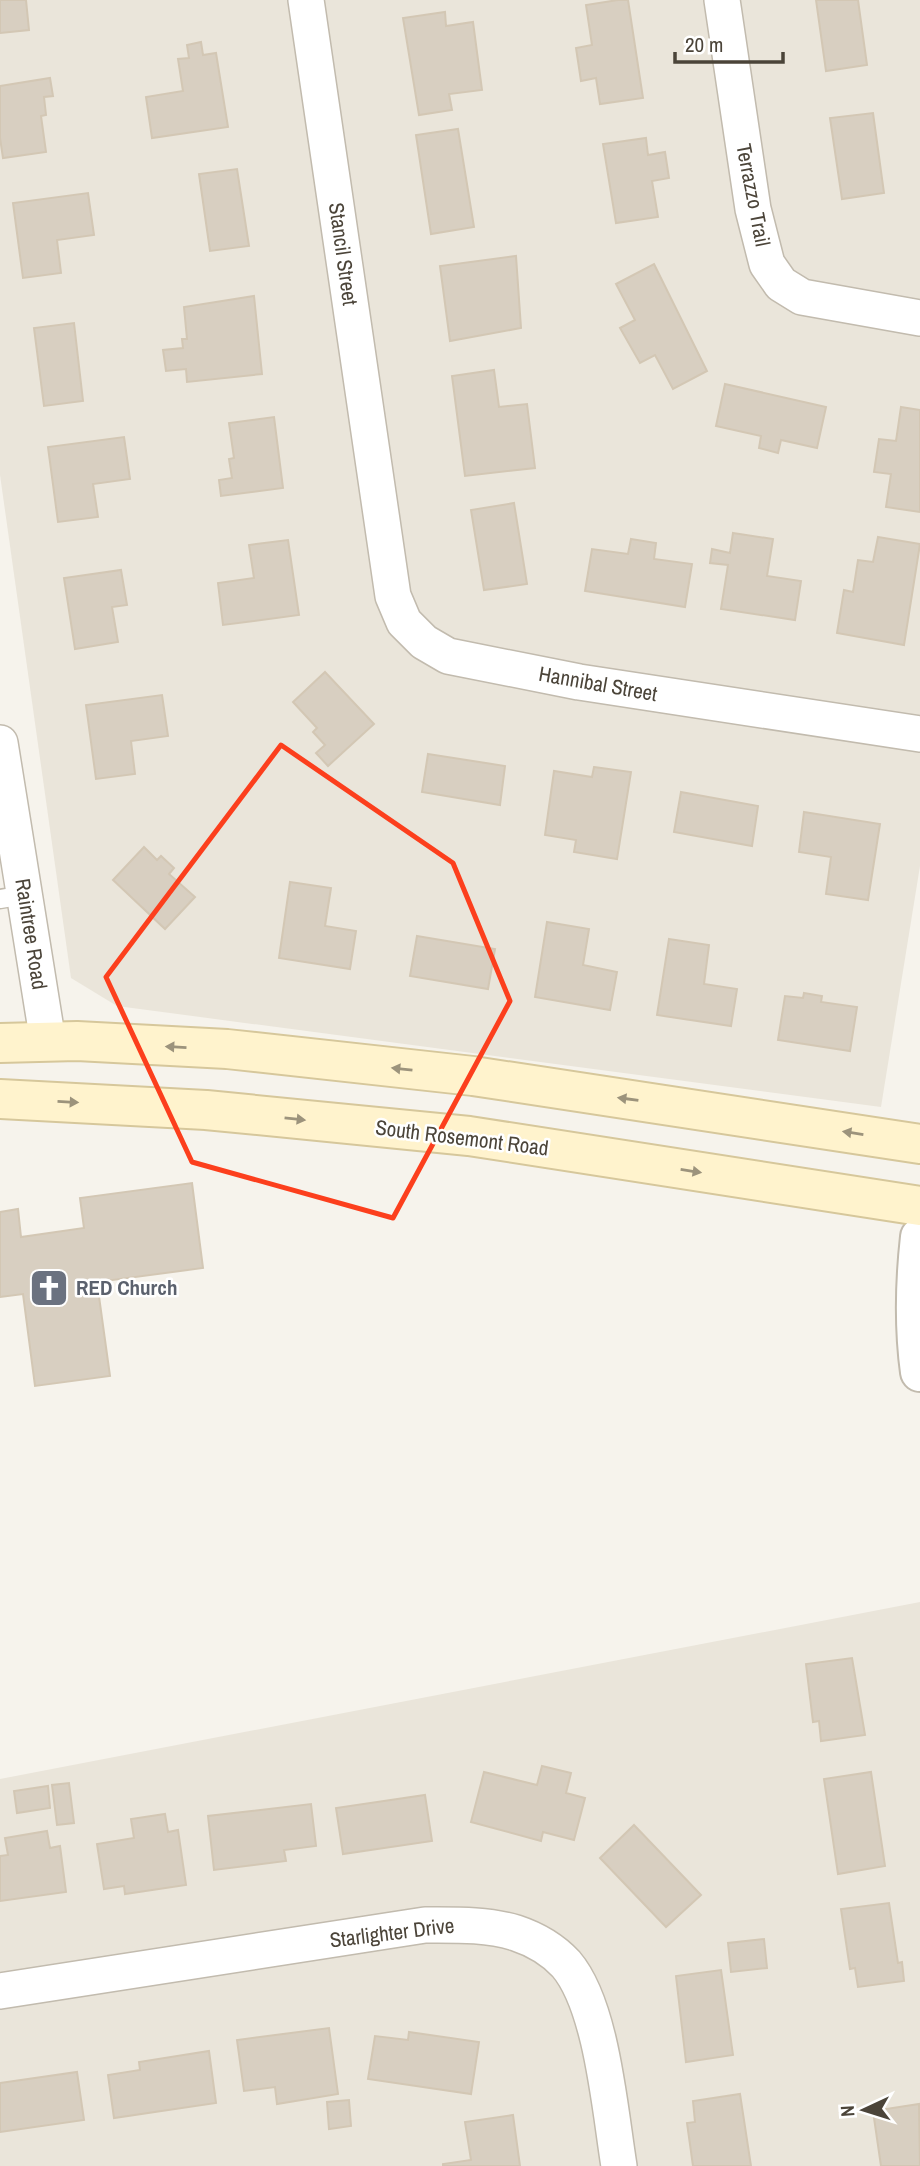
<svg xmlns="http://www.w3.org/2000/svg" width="920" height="2166" font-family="'Archivo Narrow',sans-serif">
<rect width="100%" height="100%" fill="#f6f3ec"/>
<g fill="#eae5da">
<path d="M0,0H920V866L881,1107L117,1006L71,978L0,475Z"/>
<path d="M920,1602V2166H0V1779Z"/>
</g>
<g fill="#d8cfc1" stroke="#d3c7b4" stroke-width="2">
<path d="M0,0H26L29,30L0,33Z"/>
<path d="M618,0H628L643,98L600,104L596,78L581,81L576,48L592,45L586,5Z"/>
<path d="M816,0H858L867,65L826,71Z"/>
<path d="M445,12L446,26L473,22L482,90L449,94L452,110L419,115L403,18Z"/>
<path d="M201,42L203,55L216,53L228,127L152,138L146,97L183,91L178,59L189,58L187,45Z"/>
<path d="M50,78L53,96L44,97L46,115L41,116L46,152L3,158L0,138V86Z"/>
<path d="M873,113L884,193L842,199L830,118Z"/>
<path d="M458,129L474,227L431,234L416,135Z"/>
<path d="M646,138L648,155L665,152L669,178L652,181L658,217L616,223L603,144Z"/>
<path d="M237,169L249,246L210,251L199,174Z"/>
<path d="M88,193L94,235L57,240L61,273L23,278L13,203Z"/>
<path d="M516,256L521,328L450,341L440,266Z"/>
<path d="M654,264L707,371L673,389L655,355L640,363L620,328L635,320L616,284Z"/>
<path d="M254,296L262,374L187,382L186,369L166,371L163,350L183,348L182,339H187L184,307Z"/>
<path d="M74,323L83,401L44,406L34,328Z"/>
<path d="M494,370L499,407L527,404L535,468L465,476L452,376Z"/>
<path d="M725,384L826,407L817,448L781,440L778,453L759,448L761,436L716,426Z"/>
<path d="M901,407L920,410V512L886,507L891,474L874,472L879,439L896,441Z"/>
<path d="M274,417L283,488L221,496L219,480L232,478L229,459L234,458L229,423Z"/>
<path d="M124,437L130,479L93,484L98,517L58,522L48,447Z"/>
<path d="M514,503L527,584L484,590L471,510Z"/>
<path d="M733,533L773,539L767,576L801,581L795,620L721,609L728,565L710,563L712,549L730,553Z"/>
<path d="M878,537L920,544L904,645L837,633L844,590L853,592L858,560L873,562Z"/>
<path d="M631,539L656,543L654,559L692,564L685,607L585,591L592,549L628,554Z"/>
<path d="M288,540L299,615L223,625L218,583L254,578L249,545Z"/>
<path d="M121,570L127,605L112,607L118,642L75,649L64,578Z"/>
<path d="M325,672L374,724L328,766L316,753L325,745L313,732L317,728L293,702Z"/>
<path d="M162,695L168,736L131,741L135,774L96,779L86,705Z"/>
<path d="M428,754L505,766L500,805L422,792Z"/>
<path d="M594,767L631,772L617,859L574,852L576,840L545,835L554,771L592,777Z"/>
<path d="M681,792L758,806L752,846L674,832Z"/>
<path d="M804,812L880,824L868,900L826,894L831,857L799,852Z"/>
<path d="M144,847L157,860L161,856L174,868L169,874L195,897L165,929L113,880Z"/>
<path d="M290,882L331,888L325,926L356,931L350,969L279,958Z"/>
<path d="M547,922L589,929L583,965L617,972L610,1010L535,997Z"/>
<path d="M417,936L495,949L488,989L410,976Z"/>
<path d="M669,939L709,945L704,984L737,989L731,1026L657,1015Z"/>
<path d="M804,993L822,996L821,1002L857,1007L850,1051L778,1040L785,996L803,998Z"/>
<path d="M192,1183L203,1268L97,1282L110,1376L35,1386L23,1294L0,1297V1212L18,1209L21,1237L84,1228L80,1198Z"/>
<path d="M852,1658L865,1735L821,1741L819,1721L813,1722L806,1664Z"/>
<path d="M542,1766L571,1773L566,1793L585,1798L574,1840L543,1832L541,1841L471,1822L484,1772L537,1785Z"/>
<path d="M871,1772L885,1866L838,1874L824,1779Z"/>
<path d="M69,1783L74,1823L57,1825L52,1785Z"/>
<path d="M48,1786L50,1808L17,1813L14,1791Z"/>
<path d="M425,1795L432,1841L343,1854L336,1808Z"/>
<path d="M311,1804L316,1846L284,1850L286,1861L214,1870L208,1816Z"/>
<path d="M165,1814L168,1832L178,1830L186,1885L125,1894L124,1886L104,1889L97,1844L134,1838L131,1819Z"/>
<path d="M634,1825L701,1895L666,1927L600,1858Z"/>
<path d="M47,1831L50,1848L60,1846L66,1892L0,1901V1856L8,1855L5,1838Z"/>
<path d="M889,1903L898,1963L902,1962L904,1981L858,1987L855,1968L850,1969L841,1909Z"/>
<path d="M764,1939L767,1968L731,1972L728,1943Z"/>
<path d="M721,1970L733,2055L686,2062L676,1976Z"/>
<path d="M329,2028L338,2094L277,2104L275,2087L244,2091L237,2040Z"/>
<path d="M409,2032L479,2042L471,2094L368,2079L375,2036L408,2040Z"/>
<path d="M209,2051L216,2103L114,2118L108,2075L140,2070L139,2062Z"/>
<path d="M77,2072L84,2120L0,2132V2083Z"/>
<path d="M740,2094L751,2166H693L687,2123L695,2122L693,2101Z"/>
<path d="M349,2100L351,2126L329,2129L327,2102Z"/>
<path d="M919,2104L920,2166H881L873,2111Z"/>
<path d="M513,2115L520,2166H443V2164L471,2160L465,2122Z"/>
</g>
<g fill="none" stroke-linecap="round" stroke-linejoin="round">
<g stroke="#c2bbae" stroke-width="21">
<path id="service" d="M0,899L24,895"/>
</g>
<g stroke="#c2bbae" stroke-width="38">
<g id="minor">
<path d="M306,0L393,596L404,622L424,642L448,656L579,682L920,734"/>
<path d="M722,0L753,209L767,264L781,284L802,297L920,318"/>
<path d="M0,743L48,1042"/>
<path d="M0,1991L425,1925C455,1925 487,1924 516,1933C534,1939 553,1950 566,1964C602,2006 610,2111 619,2166"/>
</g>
</g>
<g stroke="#c2bbae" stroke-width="42">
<path id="tertiary" d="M920,1237C915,1282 914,1328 920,1372"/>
</g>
<g stroke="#d6c79b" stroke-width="42">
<g id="secondary">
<path d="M0,1043L77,1041L227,1049L473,1076L920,1144"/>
<path d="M0,1099L206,1110L469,1136L920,1206"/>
</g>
</g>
<use href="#service" stroke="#fff" stroke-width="18"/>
<use href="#minor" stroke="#fff" stroke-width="35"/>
<use href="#tertiary" stroke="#fff" stroke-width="38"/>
<use href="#secondary" stroke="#fff3cd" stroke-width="38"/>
</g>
<defs><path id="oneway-solid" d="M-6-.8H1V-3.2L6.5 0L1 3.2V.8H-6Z" transform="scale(1.75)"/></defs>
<g fill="#9c937c">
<use href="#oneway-solid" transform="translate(176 1047) rotate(-177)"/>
<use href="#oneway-solid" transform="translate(402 1069) rotate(-174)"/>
<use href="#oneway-solid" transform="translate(628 1099) rotate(-172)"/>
<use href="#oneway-solid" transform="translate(68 1102) rotate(3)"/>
<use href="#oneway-solid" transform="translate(295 1119) rotate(6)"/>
<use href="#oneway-solid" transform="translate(853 1133) rotate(-171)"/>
<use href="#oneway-solid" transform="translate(691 1171) rotate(9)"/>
</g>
<path fill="none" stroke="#fc3f1d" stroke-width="5" stroke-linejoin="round" d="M281,745L453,863L510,1001L393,1218L192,1162L106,977Z"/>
<defs>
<g id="church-square" transform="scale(2.0125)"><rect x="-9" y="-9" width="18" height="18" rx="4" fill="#6b7280" stroke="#fff"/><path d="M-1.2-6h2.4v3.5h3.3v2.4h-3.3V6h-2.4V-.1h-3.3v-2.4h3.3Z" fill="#fff"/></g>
</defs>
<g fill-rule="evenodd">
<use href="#church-square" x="49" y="1288"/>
</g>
<g text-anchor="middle" stroke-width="5" stroke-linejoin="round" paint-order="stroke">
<g font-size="21" fill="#4b4439" stroke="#fff">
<text transform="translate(753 195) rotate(79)" y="7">Terrazzo Trail</text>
<text transform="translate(343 254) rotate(82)" y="7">Stancil Street</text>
<text transform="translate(598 684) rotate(10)" y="7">Hannibal Street</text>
<text transform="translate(31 934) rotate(81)" y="7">Raintree Road</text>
<text transform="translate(462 1138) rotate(7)" y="7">South Rosemont Road</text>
<text transform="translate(392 1933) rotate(-7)" y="7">Starlighter Drive</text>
</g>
<g font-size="21" font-weight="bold" fill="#5b616d" stroke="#fff" text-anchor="start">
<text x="76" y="1295">RED Church</text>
</g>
</g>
<g transform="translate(864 2110) rotate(266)" stroke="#ffffff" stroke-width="5" paint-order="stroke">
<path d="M0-5L12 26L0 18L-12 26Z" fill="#4b4439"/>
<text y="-10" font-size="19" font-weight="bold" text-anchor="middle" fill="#4b4439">N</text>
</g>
<path d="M675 52v10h108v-10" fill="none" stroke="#4b4439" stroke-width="3.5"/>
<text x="685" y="52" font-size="21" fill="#4b4439" stroke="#ffffff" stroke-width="5" paint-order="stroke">20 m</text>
</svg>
